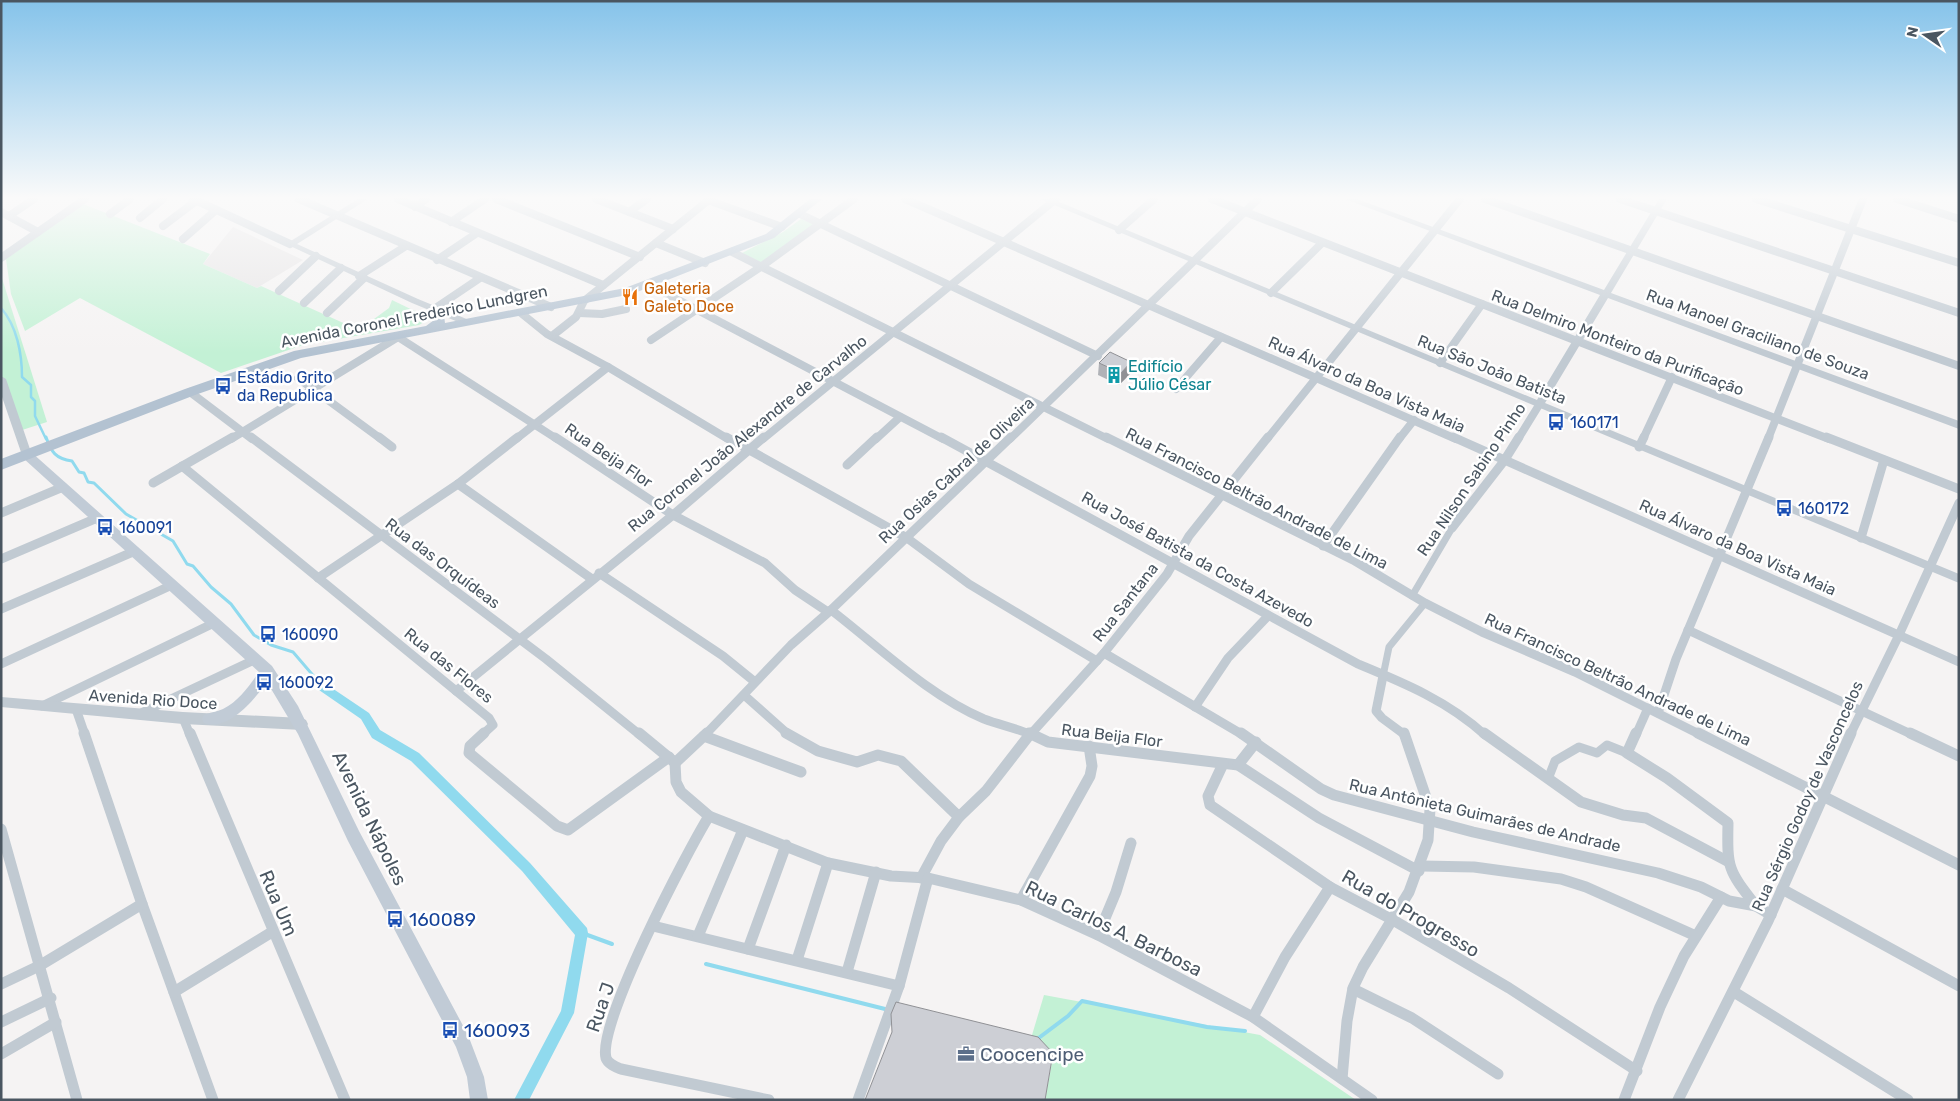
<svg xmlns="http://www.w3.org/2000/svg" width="1960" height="1101" font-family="Rubik,sans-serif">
<rect width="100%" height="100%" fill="#f5f3f3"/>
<path fill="#e6e4e5" d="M233,227L303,260L257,288L203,264Z"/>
<g fill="#c3f1d5">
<path d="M83,204L210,254L203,264L257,288L261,286L359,330L389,308L392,300L425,316L427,320L419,325L303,345L221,373L80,298L25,331L11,294L6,259Z"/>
<path d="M801,219L821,227L766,265L742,253L783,232Z"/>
<path d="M1,275L47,422L19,431L1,374Z"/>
<path d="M1044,995L1260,1035L1356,1100H1045L1052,1062L1032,1035Z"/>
</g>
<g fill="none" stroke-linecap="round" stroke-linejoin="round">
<path stroke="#90daee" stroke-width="2.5" d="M1,308C17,326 22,354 22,377L31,385V397L35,401V416L46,439"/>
<path stroke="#90daee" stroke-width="3" d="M46,437C51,452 56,459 72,461L79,472L84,473L88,482L94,483L126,514L173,541L187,564L193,566L211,587L231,604L254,635L271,645L293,652L323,687"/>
<g stroke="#90daee" stroke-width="4">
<path d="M582,933L612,944"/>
<path d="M706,964L889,1010"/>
<path d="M1036,1040L1068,1016L1082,1001L1207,1027L1245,1031"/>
</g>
<path fill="#90daee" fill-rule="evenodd" d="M323,682L369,713L380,730L419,753L530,863L587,928L588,933L574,1013L529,1100H514L561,1011L575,935L522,871L411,761L372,738L361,719L319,690L317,687L319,684Z"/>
<g stroke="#c1cad2" stroke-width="7">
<path d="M1412,596L1452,528"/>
<path d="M1383,676L1389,647L1425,603"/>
</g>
<path stroke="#c1cad2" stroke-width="9" d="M1548,779L1555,761L1579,747L1597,753L1607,745L1627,753"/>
<g stroke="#c1cad2" stroke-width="8">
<path d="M193,199L290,244"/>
<path d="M299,199L551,307"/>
<path d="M398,199L603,285"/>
<path d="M496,199L640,257"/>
<path d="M596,199L673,229"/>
<path d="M905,199L1456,439"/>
<path d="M1212,199L1829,439"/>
<path d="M1485,199L1959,366"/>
<path d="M1620,199L1959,313"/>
<path d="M1756,199L1959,263"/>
<path d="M1897,199L1959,219"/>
<path d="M708,200L782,227"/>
<path d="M415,207L426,199"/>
<path d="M1,212L38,232L85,199"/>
<path d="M629,212L647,199"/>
<path d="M110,214L130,199"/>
<path d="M800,214L1098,356"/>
<path d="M9,216L34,199"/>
<path d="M140,218L163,199"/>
<path d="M451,222L485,199"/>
<path d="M163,226L196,201"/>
<path d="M1119,230L1154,199"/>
<path d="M183,239L216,210"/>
<path d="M656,243L705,263"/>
<path d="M732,252L1108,439"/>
<path d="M1,258L38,232"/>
<path d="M437,260L477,233"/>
<path d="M359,276L406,246"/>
<path d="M648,284L943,439"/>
<path d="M279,291L316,256"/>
<path d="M1271,293L1322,243"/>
<path d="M304,303L341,268"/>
<path d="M434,309L480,278"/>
<path d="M327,313L364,278"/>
<path d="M521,313L547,334L608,367L728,439"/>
<path d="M579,313L602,314L626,309"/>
<path d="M552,336L576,317L584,301L710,199"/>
<path d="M651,340L762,266L854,199"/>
<path d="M1440,363L1482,304"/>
<path d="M298,378L381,439"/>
<path d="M1176,389L1221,337"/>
<path d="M190,392L252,439"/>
<path d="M231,439L398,337L557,439"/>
<path d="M516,439L608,367"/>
<path d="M763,439L1056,199"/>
<path d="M876,439L900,417"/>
<path d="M1010,439L1258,199"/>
<path d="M1267,439L1460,199"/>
<path d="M1399,439L1414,420"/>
<path d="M1518,439L1539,405"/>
<path d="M1643,439L1672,377"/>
<path d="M1768,439L1863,199"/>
</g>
<g stroke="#c1cad2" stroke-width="9">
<path d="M251,437L546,659L640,735"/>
<path d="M379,437L392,447"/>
<path d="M555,437L673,515L765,563L795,590L828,612"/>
<path d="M726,437L907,538L969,584L1097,661"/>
<path d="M941,437L1358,664C1404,683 1448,701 1485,735"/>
<path d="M1106,437L1353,560L1425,603L1482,632L1575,672L1701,735"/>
<path d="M1453,437L1959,662"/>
<path d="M1826,437L1959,489"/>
<path d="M1639,447L1644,437"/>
<path d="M847,465L877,437"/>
<path d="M182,466L489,718L493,725L482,735"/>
<path d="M153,483L233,437"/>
<path d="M458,484L592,579"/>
<path d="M1,513L63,487"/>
<path d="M1452,528L1504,461L1519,437"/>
<path d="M1861,538L1884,460"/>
<path d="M1323,546L1400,437"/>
<path d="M1,559L97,518"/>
<path d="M599,573L723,656L755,682"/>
<path d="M318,578L458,484L518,437"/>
<path d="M1,609L135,551"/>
<path d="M831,610C878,646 929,696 984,719C1000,725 1016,728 1032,735"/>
<path d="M1688,630L1913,735"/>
<path d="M1104,653L1243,735"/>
<path d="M1,664L172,585"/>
<path d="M1383,676L1376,711L1382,718L1405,735"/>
<path d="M456,691L673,515L764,437"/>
<path d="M744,695L789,735"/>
<path d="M42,706L214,623"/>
<path d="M1195,707L1228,658L1268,616"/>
<path d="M76,709L85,735"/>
<path d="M1658,713L1676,659L1769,437"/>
<path d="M139,714L256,659"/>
<path d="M183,718L190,735"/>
<path d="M705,735L791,645L831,610L1011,437"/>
<path d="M1030,735L1104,653L1167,574L1189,536L1268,437"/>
<path d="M1636,735L1648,708"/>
<path d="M1850,735L1899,635L1959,503"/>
</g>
<g stroke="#c1cad2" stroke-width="11">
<path d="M84,733L142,904L213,1100"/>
<path d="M190,733L345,1100"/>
<path d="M484,733L470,746L469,753L557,826L568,830L669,757"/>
<path d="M639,733L673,761"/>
<path d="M786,733L818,751L857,762L878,755L901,761L959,817"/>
<path d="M1029,733L1048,742L1238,765L1319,818L1419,871"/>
<path d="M1241,733L1321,789L1334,795L1473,832L1658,873L1701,887L1729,901L1756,906L1771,915"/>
<path d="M1484,733L1581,802L1623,815L1646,818L1727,861"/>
<path d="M1636,733L1627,753L1667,778L1728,823C1727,869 1728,870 1756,906"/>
<path d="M1698,733L1959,865"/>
<path d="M1910,733L1959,756"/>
<path d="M704,736L801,772"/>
<path d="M675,763L707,733"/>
<path d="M675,763L676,782L681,792L709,816L828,863L891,876L928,878L1021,900L1098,935L1253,1017L1372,1100"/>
<path d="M1223,764L1208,796L1210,805L1330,887L1393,920L1509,988L1637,1071"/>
<path d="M1238,765L1256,742"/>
<path d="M709,816C687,852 597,1023 606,1058C608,1064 616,1067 621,1069L769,1100"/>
<path d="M1,829L77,1100"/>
<path d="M1422,866L1474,867L1561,879L1586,887L1696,936"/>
<path d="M921,878L941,841L959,817L986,791L1031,733"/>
<path d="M1782,889L1959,986"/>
<path d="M1021,900L1090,776L1092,766L1089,746"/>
<path d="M653,926L899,986"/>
<path d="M1098,935L1116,892L1131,843"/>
<path d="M698,936L743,830"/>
<path d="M748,949L786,845"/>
<path d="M797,960L828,863"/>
<path d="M847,972L876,872"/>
<path d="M1,984L39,966L142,904"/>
<path d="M1353,989L1412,1018L1498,1074"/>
<path d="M174,992L272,932"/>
<path d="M1734,992L1908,1100"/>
<path d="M1253,1017L1285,957L1330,887"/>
<path d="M1,1022L51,998"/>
<path d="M1,1054L56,1022"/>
<path d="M1342,1079L1347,1021L1353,988L1363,967L1409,892L1428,840L1430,809L1404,733"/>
<path d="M858,1100L899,986L928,878"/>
<path d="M1624,1100L1660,1007L1684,956L1721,897"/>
<path d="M1678,1100L1768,921L1851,733"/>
</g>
<g fill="#c1cad2" fill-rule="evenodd">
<path d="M358,199H368L297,244L418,299L469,320V324H463L412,303L286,244Z"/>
<path d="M1040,199H1052L1537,400L1600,295L1345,199H1357L1604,290L1659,199H1667L1611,293L1959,421V429L1608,298L1545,403L1959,574V583Z"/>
<path d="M1,376L6,379L32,455L31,458H23L22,455L1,394Z"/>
<path d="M1,697L183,712L302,718L306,720L308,724L306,728L302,730L183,724L1,707Z"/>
</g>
<path fill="#c1cbd6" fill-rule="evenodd" d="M27,451L31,452L272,666L298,706L359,831L468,1035L484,1077L488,1100H470L467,1077L456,1047L348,841L298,734L267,682C255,699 228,732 204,723L202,719L204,715C210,712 217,712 223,709C239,701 249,686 259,672L23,458L21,455Z"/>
<path fill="#b3c2d1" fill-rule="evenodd" d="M810,199H822L774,238L632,294L301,358L195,395L1,470V459L185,389L294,351L426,326L434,320L435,308H443L445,323L625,288L766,234Z"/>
</g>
<path fill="#b0b2b7" d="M1131,362L1130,374L1119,385L1098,375L1099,363Z"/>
<path fill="#909195" d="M1131,362L1130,374L1119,385L1121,373Z"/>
<g fill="#cdcfd5" stroke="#909195">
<path d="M1110,352L1131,362L1121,373L1099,363Z"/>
<path d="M896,1002L1038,1037L1053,1053L1045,1100H865L892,1032L891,1014Z"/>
</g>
<linearGradient id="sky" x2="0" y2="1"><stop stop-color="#85c3ea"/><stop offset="0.56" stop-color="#fafafa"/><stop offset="1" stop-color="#fafafa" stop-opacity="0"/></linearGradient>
<rect width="1960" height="353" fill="url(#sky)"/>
<defs>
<g id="restaurant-bare" transform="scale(1.35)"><path d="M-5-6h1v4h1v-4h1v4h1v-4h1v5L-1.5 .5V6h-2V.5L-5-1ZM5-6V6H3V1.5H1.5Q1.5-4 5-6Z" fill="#e8710a" stroke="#fff" stroke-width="2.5" paint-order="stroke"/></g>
<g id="building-bare" transform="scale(1.35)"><path d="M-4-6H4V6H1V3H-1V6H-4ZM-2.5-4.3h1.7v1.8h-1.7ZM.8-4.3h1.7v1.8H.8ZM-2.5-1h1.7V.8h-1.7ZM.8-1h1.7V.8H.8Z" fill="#0f9aa8" stroke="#fff" stroke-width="2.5" paint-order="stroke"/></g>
<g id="bus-bare" transform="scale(1.35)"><path d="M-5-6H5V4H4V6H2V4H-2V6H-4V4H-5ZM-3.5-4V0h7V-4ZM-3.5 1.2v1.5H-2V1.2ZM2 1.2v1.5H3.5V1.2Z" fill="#1a4fb4" stroke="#fff" stroke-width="2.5" paint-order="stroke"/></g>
<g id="office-bare" transform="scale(1.35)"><path d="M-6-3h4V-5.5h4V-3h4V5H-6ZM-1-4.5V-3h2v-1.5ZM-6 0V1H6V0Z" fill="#5c6f8a" stroke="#fff" stroke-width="2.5" paint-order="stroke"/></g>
</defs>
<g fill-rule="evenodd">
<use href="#restaurant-bare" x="630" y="297"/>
<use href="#building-bare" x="1114" y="375"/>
<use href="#bus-bare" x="223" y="386"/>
<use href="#bus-bare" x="1556" y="422"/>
<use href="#bus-bare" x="1784" y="508"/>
<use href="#bus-bare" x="105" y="527"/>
<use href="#bus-bare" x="268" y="634"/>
<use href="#bus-bare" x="264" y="682"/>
<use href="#bus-bare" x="395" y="919"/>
<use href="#bus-bare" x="450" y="1030"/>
<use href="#office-bare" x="966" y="1054"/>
</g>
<g text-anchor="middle" stroke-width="5" stroke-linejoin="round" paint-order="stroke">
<g font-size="16" fill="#c56008" stroke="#fff" text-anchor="start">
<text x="644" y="294">Galeteria<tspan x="644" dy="18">Galeto Doce</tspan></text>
</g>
<g font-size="16" fill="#4a5661" stroke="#fff">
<text transform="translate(414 316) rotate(-11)" y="6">Avenida Coronel Frederico Lundgren</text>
<text transform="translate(1758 334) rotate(20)" y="6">Rua Manoel Graciliano de Souza</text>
<text transform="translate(1618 342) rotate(21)" y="6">Rua Delmiro Monteiro da Purificação</text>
<text transform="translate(1492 369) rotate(22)" y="6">Rua São João Batista</text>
<text transform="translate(1367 384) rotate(24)" y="6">Rua Álvaro da Boa Vista Maia</text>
<text transform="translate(747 433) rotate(-39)" y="6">Rua Coronel João Alexandre de Carvalho</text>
<text transform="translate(609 455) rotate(34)" y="6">Rua Beija Flor</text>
<text transform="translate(956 470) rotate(-43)" y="6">Rua Osias Cabral de Oliveira</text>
<text transform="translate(1471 479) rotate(-56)" y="6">Rua Nilson Sabino Pinho</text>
<text transform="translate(1257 498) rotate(27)" y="6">Rua Francisco Beltrão Andrade de Lima</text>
<text transform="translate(1738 547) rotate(24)" y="6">Rua Álvaro da Boa Vista Maia</text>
<text transform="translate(1198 559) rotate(29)" y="6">Rua José Batista da Costa Azevedo</text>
<text transform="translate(443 563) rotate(37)" y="6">Rua das Orquídeas</text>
<text transform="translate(1125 602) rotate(-52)" y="6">Rua Santana</text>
<text transform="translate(449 665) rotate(39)" y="6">Rua das Flores</text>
<text transform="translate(1618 679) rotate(25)" y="6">Rua Francisco Beltrão Andrade de Lima</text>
<text transform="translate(153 699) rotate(4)" y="6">Avenida Rio Doce</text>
<text transform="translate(1112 735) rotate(7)" y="6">Rua Beija Flor</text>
<text transform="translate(1807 796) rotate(-66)" y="6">Rua Sérgio Godoy de Vasconcelos</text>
<text transform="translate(1485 815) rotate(13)" y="6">Rua Antônieta Guimarães de Andrade</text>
</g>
<g font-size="16" fill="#0d838f" stroke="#fff" text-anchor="start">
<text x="1128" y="372">Edifício<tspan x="1128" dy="18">Júlio César</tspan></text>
</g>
<g font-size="16" fill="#164399" stroke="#fff" text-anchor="start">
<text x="237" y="383">Estádio Grito<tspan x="237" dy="18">da Republica</tspan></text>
<text x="1570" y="428">160171</text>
<text x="1798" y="514">160172</text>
<text x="119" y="533">160091</text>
<text x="282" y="640">160090</text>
<text x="278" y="688">160092</text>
</g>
<g font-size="19" fill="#4a5661" stroke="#fff">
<text transform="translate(370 818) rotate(64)" y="7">Avenida Nápoles</text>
<text transform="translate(279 903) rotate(67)" y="7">Rua Um</text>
<text transform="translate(1411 913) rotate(30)" y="7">Rua do Progresso</text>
<text transform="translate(1114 928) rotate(26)" y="7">Rua Carlos A. Barbosa</text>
<text transform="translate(600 1007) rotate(-71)" y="7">Rua J</text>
</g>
<g font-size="19" fill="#164399" stroke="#fff" text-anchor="start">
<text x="409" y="926">160089</text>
<text x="464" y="1037">160093</text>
</g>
<g font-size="19" fill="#4e5e75" stroke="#fff" text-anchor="start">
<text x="980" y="1061">Coocencipe</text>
</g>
</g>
<rect width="1960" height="1101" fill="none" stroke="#4a5661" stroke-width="5"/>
<g transform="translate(1925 35) rotate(283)" stroke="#ffffff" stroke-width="4" paint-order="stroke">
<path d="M0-4L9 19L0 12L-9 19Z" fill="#4a5661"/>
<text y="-8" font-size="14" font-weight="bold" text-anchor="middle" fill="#4a5661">N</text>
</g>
</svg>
